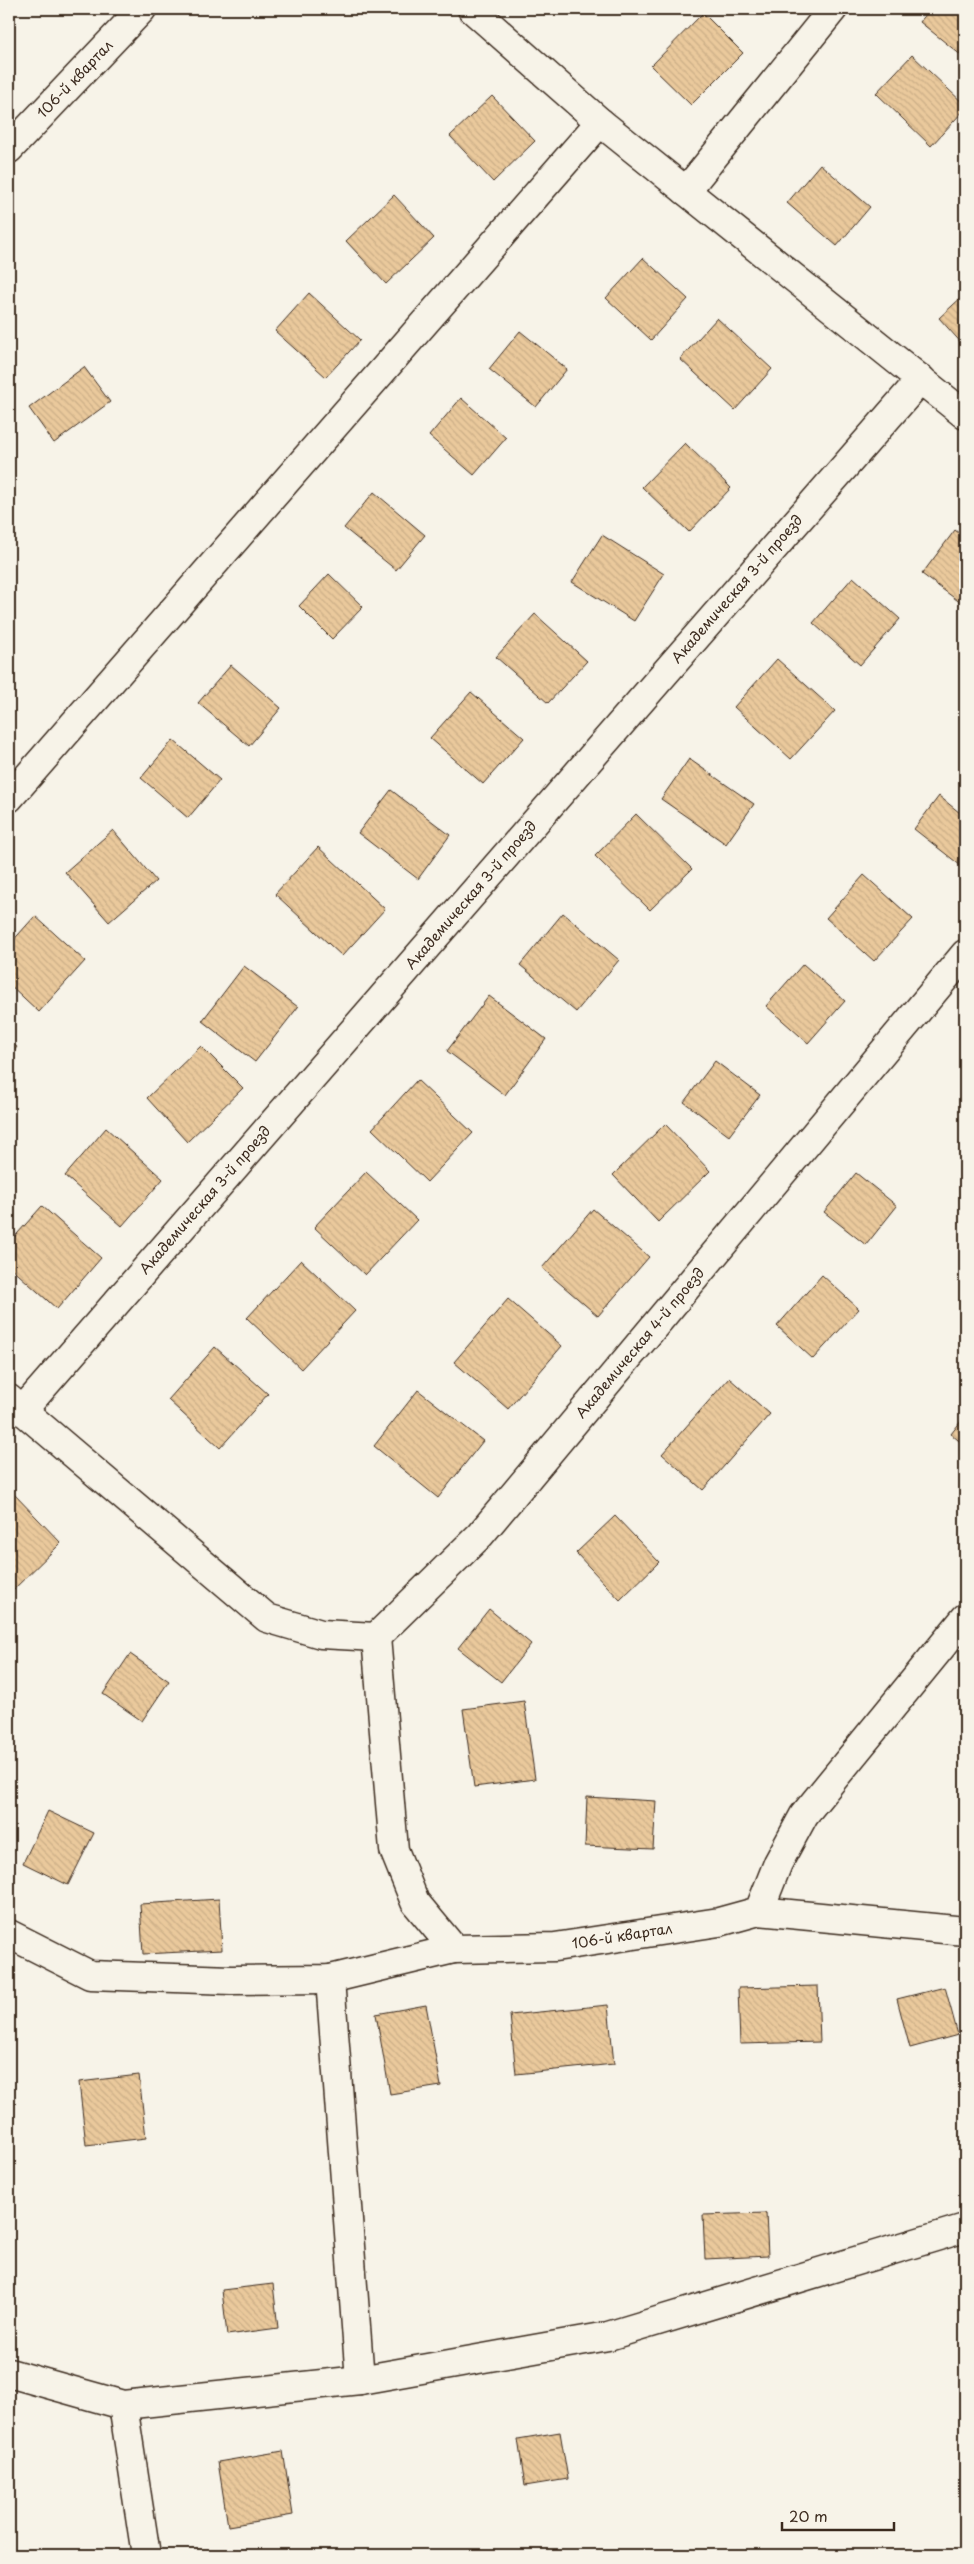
<svg xmlns="http://www.w3.org/2000/svg" width="974" height="2564" font-family="'Playpen Sans',sans-serif">
<defs>
<pattern id="building-back-hatch" width="6" height="6" patternUnits="userSpaceOnUse" patternTransform="scale(1.25)"><rect width="6" height="6" fill="#eac99c"/><path d="M-1 5l2 2M0 0l6 6M5-1l2 2" fill="none" stroke="#caad86"/></pattern>
</defs>
<rect width="100%" height="100%" fill="#f7f3e8"/>
<filter id="ink" filterUnits="userSpaceOnUse"><feTurbulence type="fractalNoise" baseFrequency=".02" numOctaves="2"/><feDisplacementMap in="SourceGraphic" scale="10" xChannelSelector="R" yChannelSelector="G"/><feConvolveMatrix kernelMatrix="1 2 1 2 8 2 1 2 1" color-interpolation-filters="sRGB"/></filter>
<g filter="url(#ink)">
<g fill="url(#building-back-hatch)" stroke="#3b2a1e">
<path d="M930,9H965V52L962,56L920,22Z"/>
<path d="M703,13L743,53L691,105L651,66Z"/>
<path d="M912,55L965,105V109L931,146L876,93Z"/>
<path d="M492,96L535,141L493,182L450,136Z"/>
<path d="M820,164L870,207L837,246L787,203Z"/>
<path d="M394,195L434,238L386,284L346,241Z"/>
<path d="M643,258L688,299L651,340L606,298Z"/>
<path d="M309,293L360,340L326,377L275,331Z"/>
<path d="M965,294V347L939,318Z"/>
<path d="M717,318L772,369L735,410L680,359Z"/>
<path d="M520,331L567,369L536,407L489,369Z"/>
<path d="M84,367L110,402L54,443L29,408Z"/>
<path d="M461,398L506,438L474,475L429,436Z"/>
<path d="M685,443L731,488L689,532L642,487Z"/>
<path d="M374,492L425,535L396,570L344,528Z"/>
<path d="M955,530L965,538V606L922,574Z"/>
<path d="M602,535L664,574L634,621L572,582Z"/>
<path d="M329,574L363,607L332,639L299,606Z"/>
<path d="M853,577L900,619L860,665L813,623Z"/>
<path d="M535,614L587,661L548,703L496,657Z"/>
<path d="M777,659L835,711L791,759L734,707Z"/>
<path d="M231,665L281,708L249,746L198,703Z"/>
<path d="M471,692L524,738L483,784L430,738Z"/>
<path d="M173,740L220,780L188,818L141,778Z"/>
<path d="M689,759L754,804L726,844L661,799Z"/>
<path d="M391,790L450,835L418,879L358,833Z"/>
<path d="M939,796L965,817V869L914,829Z"/>
<path d="M636,814L692,869L650,910L595,856Z"/>
<path d="M113,830L156,881L109,922L65,872Z"/>
<path d="M318,847L385,909L342,956L275,894Z"/>
<path d="M864,875L913,919L874,961L826,918Z"/>
<path d="M563,913L619,960L576,1012L520,965Z"/>
<path d="M35,916L85,961L39,1012L9,984V945Z"/>
<path d="M803,964L845,1001L808,1043L766,1006Z"/>
<path d="M244,966L298,1007L255,1062L202,1021Z"/>
<path d="M489,996L546,1039L505,1095L447,1051Z"/>
<path d="M9,1041L17,1047L9,1057Z"/>
<path d="M201,1046L243,1088L187,1142L147,1098Z"/>
<path d="M715,1061L760,1095L729,1136L684,1102Z"/>
<path d="M417,1080L473,1133L427,1182L372,1129Z"/>
<path d="M665,1124L710,1171L658,1222L613,1175Z"/>
<path d="M106,1128L163,1179L122,1226L65,1176Z"/>
<path d="M366,1172L417,1220L365,1275L314,1227Z"/>
<path d="M856,1173L897,1206L866,1245L824,1212Z"/>
<path d="M42,1206L101,1258L57,1309L9,1266V1243Z"/>
<path d="M593,1209L649,1257L598,1316L542,1268Z"/>
<path d="M301,1260L355,1311L301,1369L247,1318Z"/>
<path d="M822,1275L859,1309L813,1359L777,1326Z"/>
<path d="M508,1299L562,1346L508,1409L454,1362Z"/>
<path d="M215,1347L268,1394L220,1448L168,1400Z"/>
<path d="M729,1378L770,1414L703,1490L662,1454Z"/>
<path d="M418,1390L483,1441L438,1498L374,1446Z"/>
<path d="M965,1416V1446L951,1434Z"/>
<path d="M13,1493L61,1543L9,1594V1497Z"/>
<path d="M615,1516L659,1562L620,1600L576,1553Z"/>
<path d="M489,1609L531,1644L501,1682L458,1648Z"/>
<path d="M130,1654L169,1681L142,1721L103,1694Z"/>
<path d="M524,1701L535,1779L474,1787L463,1709Z"/>
<path d="M587,1797L656,1801L653,1849L585,1846Z"/>
<path d="M48,1811L94,1833L68,1885L23,1863Z"/>
<path d="M219,1899L222,1950L143,1954L140,1904Z"/>
<path d="M818,1986L820,2042L740,2044L738,1988Z"/>
<path d="M945,1987L958,2035L910,2048L897,1999Z"/>
<path d="M426,2005L441,2086L390,2094L376,2014Z"/>
<path d="M608,2005L614,2064L516,2074L510,2015Z"/>
<path d="M139,2075L146,2138L86,2145L79,2082Z"/>
<path d="M766,2213L768,2256L705,2259L703,2215Z"/>
<path d="M273,2284L278,2328L227,2335L222,2290Z"/>
<path d="M560,2432L568,2479L525,2486L518,2439Z"/>
<path d="M283,2451L293,2515L228,2526L218,2462Z"/>
</g>
<g fill="none" stroke-linecap="round" stroke-linejoin="round">
<g stroke="#3b2a1e" stroke-width="31">
<g id="street">
<path d="M472,9L600,122L965,415"/>
<path d="M9,149L142,9"/>
<path d="M686,191L833,9"/>
<path d="M9,798L600,122"/>
<path d="M9,1399L267,1618L321,1634L376,1637L480,1535L965,954"/>
<path d="M22,1411L921,379"/>
<path d="M376,1637L394,1850L415,1902L454,1949L555,1947L719,1922L759,1911L778,1863L804,1815L965,1618"/>
<path d="M759,1911L965,1931"/>
<path d="M9,1934L90,1975L231,1980L330,1979L454,1949"/>
<path d="M330,1979L360,2380"/>
<path d="M9,2373L123,2405L360,2380L608,2336L965,2228"/>
<path d="M123,2405L146,2555"/>
</g>
</g>
<use href="#street" stroke="#f7f3e8" stroke-width="28"/>
</g>
</g>
<g text-anchor="middle" stroke-width="4" stroke-linejoin="round" paint-order="stroke">
<g font-size="14" fill="#3b2a1e" stroke="#f7f3e8">
<text transform="translate(75 79) rotate(-46)" y="5">106-й квартал</text>
<text transform="translate(737 589) rotate(-49)" y="5">Академическая 3-й проезд</text>
<text transform="translate(471 895) rotate(-49)" y="5">Академическая 3-й проезд</text>
<text transform="translate(205 1200) rotate(-49)" y="5">Академическая 3-й проезд</text>
<text transform="translate(640 1343) rotate(-50)" y="5">Академическая 4-й проезд</text>
<text transform="translate(622 1936) rotate(-9)" y="5">106-й квартал</text>
</g>
</g>
<rect width="974" height="2564" fill="none" stroke="#f7f3e8" stroke-width="30"/>
<rect x="15" y="15" width="944" height="2534" fill="none" stroke="#3b2a1e" stroke-width="2" filter="url(#ink)"/>
<path d="M782 2522v8h112v-8" fill="none" stroke="#3b2a1e" stroke-width="2.5"/>
<text x="789" y="2522" font-size="15" fill="#3b2a1e" stroke="#f7f3e8" stroke-width="4" paint-order="stroke">20 m</text>
</svg>
